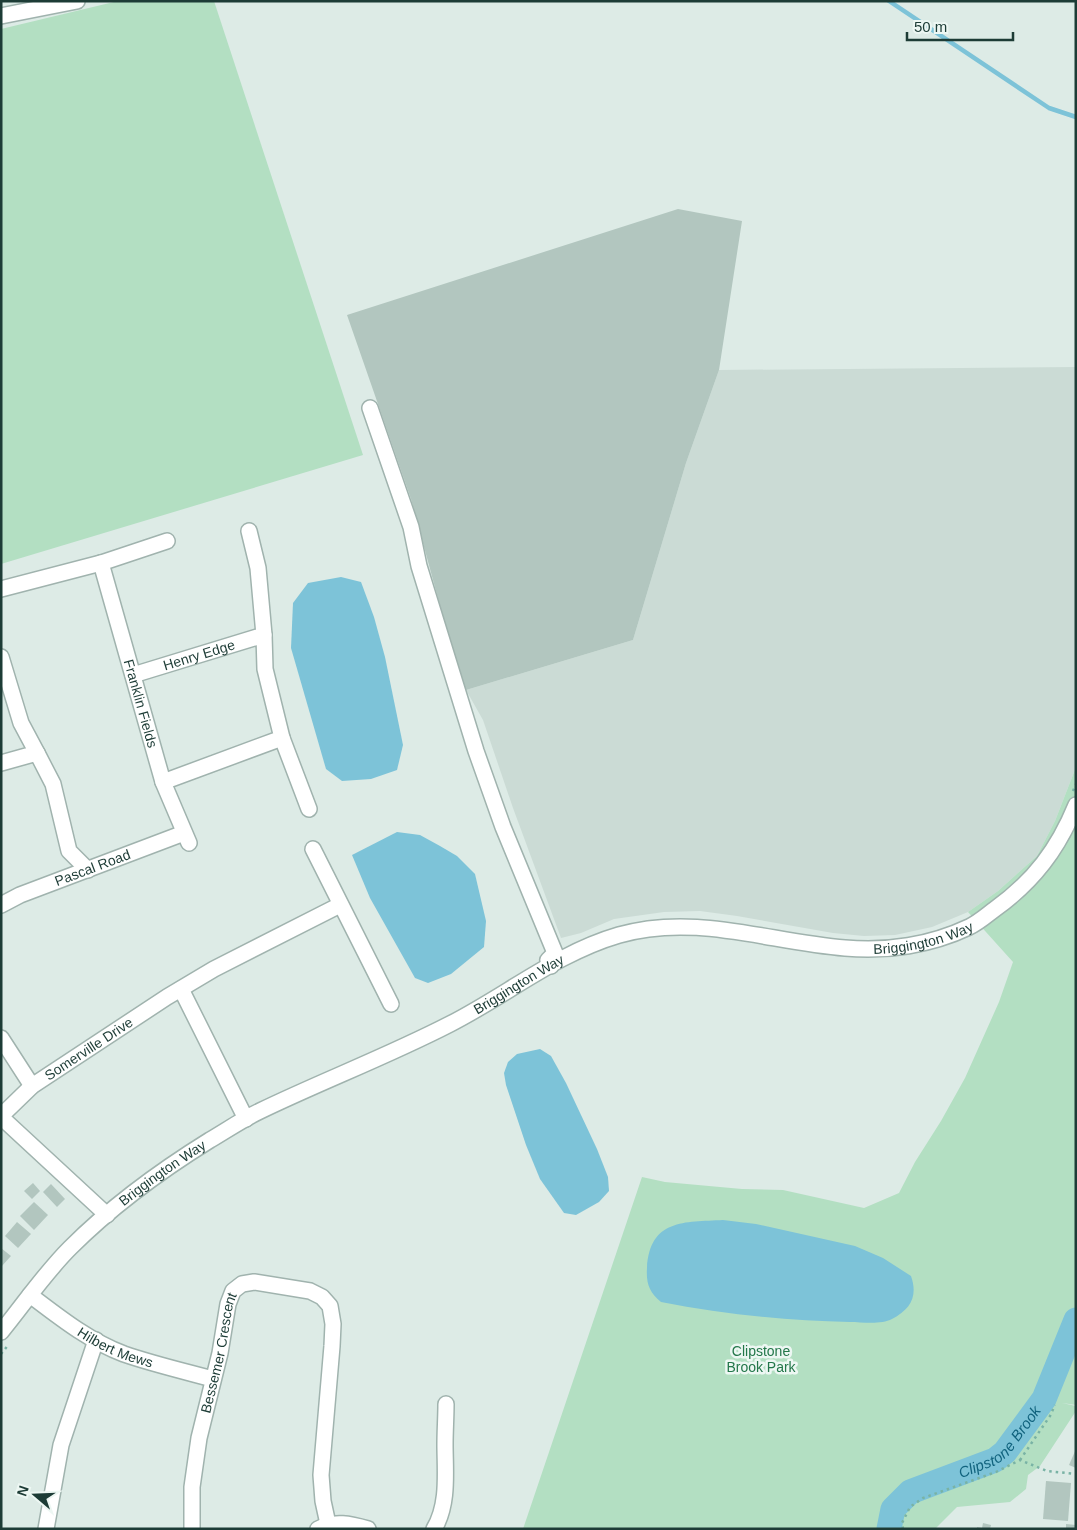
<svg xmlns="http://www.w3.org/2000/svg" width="1077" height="1530" font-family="Helvetica,sans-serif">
<rect width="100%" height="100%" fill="#ddebe6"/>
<path fill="#cbdbd5" d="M1076,367V767L1055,821L1037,856L998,891L968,912L932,927L895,935L864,936L833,933L737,916L700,911L664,912L614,919L581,933L561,938L513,808L483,720L466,690L633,640L686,463L719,370Z"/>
<g fill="#b3dfc2">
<path d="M118,1H214L363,455L1,564V29Z"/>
<path d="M1076,767V1405L1062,1403L1076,1406V1411L1040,1466L1028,1475L1026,1489L1010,1502L957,1507L935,1529H893L897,1511L912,1495L996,1463L1007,1455L1047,1400L1043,1399L1017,1436L995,1460L910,1492L893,1509L889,1529H523L642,1177L665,1182L742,1189L783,1190L864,1208L899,1193L915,1162L941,1121L965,1078L999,1002L1013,962L968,912L998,891L1037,856L1055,821Z"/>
</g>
<g fill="#7dc3d8">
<path d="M341,577L361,582L374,617L385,657L403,745L397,770L371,779L342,781L326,769L291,648L293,603L308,583Z"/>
<path d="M397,832L420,835L440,846L457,856L475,874L486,921L484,947L451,974L428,983L415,978L370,898L352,855Z"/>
<path d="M540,1049L551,1056L566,1083L597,1149L608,1177L609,1191L599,1202L576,1215L564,1213L540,1179L526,1145L506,1085L504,1073L508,1062L517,1054Z"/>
<path d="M723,1220L756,1224L855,1246L883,1258L911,1276C918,1296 911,1309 892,1319C881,1325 862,1322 850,1322C787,1321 723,1314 661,1302C649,1292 646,1283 647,1268C650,1219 684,1222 723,1220Z"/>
</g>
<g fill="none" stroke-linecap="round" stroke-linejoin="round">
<path stroke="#7dc3d8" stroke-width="4.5" d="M889,1L1049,108L1076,117"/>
<path stroke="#7dc3d8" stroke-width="25" id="s1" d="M889,1529L893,1509L910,1492L995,1460L1005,1452L1044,1399L1076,1320"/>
</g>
<g fill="#b2c6bf">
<path d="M678,209L742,221L719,370L686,463L633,640L466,690L448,635L411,499L347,315Z"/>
<path d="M33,1183L40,1191L32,1199L24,1191Z"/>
<path d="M51,1184L65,1199L57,1207L43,1192Z"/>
<path d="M34,1202L48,1215L34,1230L20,1216Z"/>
<path d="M17,1222L31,1234L18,1248L5,1236Z"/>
<path d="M1,1248L11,1256L1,1267Z"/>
<path d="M1076,1449V1468L1069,1465Z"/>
<path d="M1046,1481L1071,1483L1068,1521L1043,1519Z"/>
<path d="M983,1523L991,1525L990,1529H977V1527L982,1528Z"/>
<path d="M1066,1524L1076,1525V1529H1066Z"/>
</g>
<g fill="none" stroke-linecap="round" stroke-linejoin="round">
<g stroke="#a0b3ae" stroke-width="18">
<g id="minor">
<path d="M1,16L77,1"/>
<path d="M370,408L411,527L419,566L476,751L503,827L555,953L548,960L551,966"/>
<path d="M249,531L258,568L264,635"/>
<path id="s2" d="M101,563L163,782L189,843"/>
<path d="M1,589L101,563L167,541"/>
<path d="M1,657L21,723L37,753L1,763"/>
<path id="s3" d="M133,675L264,635L265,669L282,738L163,782"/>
<path d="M282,738L309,809"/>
<path d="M37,753L53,784L69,851L88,870"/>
<path d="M313,849L391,1004"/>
<path id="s4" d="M1,905L20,895L184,833"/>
<path d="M181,989L246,1119"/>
<path d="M1,1038L32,1086"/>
<path id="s5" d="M1,1116L32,1086L167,997L214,969L340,905"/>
<path d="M1,1117L107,1215"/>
<path id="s6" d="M30,1295C59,1317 89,1341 124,1354C153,1364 183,1371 213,1379"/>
<path id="s7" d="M1,1332C24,1304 44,1274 70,1248C112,1206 160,1171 210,1140C227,1130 243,1119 260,1111C322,1081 388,1056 450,1024C507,995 557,953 619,935C695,913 769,942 845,948C887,952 931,945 969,927C978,923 987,915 995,909C1034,881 1058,849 1076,805"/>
<path d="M46,1529L61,1445L96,1340"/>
<path id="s8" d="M192,1529V1487L199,1438L220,1353L228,1304L233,1291L242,1284L254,1282L310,1291L322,1297L330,1306L333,1324L332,1346L321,1475L323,1501L328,1524"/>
<path d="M318,1529C334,1520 351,1524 368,1529"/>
<path d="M434,1529C449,1504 445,1472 445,1444C445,1431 446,1417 446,1404"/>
</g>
</g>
<g stroke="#79b3a5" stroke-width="2.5" stroke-dasharray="2.5 4" stroke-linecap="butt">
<path d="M1073,791L1076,784"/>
<path d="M1,1354L9,1344"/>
<path d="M1020,1460L1050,1416L1055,1405"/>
<path d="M903,1529L902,1523L910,1507L923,1498L996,1472L1020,1460L1047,1471L1076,1474"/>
</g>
<use href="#minor" stroke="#fff" stroke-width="15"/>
</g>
<g text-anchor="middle" stroke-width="5" stroke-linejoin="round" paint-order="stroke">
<g font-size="14" fill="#1d3c36" stroke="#edf7f3">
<text dy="5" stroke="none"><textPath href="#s3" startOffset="69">Henry Edge</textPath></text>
<text dy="5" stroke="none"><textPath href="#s2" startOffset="146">Franklin Fields</textPath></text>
<text dy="5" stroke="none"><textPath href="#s4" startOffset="99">Pascal Road</textPath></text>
<text dy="5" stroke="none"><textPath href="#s7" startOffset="1052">Briggington Way</textPath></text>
<text dy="5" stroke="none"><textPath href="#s7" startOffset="632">Briggington Way</textPath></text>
<text dy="5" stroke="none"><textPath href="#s5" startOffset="111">Somerville Drive</textPath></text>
<text dy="5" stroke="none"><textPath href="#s7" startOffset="228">Briggington Way</textPath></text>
<text dy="5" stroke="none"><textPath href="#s6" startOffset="101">Hilbert Mews</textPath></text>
<text dy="5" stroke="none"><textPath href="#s8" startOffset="179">Bessemer Crescent</textPath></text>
</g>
<g font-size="14" fill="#23774a" stroke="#edf7f3">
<text x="761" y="1356">Clipstone<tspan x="761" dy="16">Brook Park</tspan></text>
</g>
<g font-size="15" font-style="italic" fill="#11637e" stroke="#edf7f3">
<text dy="5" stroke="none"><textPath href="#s1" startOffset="150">Clipstone Brook</textPath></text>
</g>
</g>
<rect width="1077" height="1530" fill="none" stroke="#1d3c36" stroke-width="5"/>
<g transform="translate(35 1495) rotate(289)" stroke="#edf7f3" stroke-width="4" paint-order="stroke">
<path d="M0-4L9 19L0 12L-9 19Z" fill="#1d3c36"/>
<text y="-8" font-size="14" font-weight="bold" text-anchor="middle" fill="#1d3c36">N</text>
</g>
<path d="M907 32v8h106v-8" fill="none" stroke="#1d3c36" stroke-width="2.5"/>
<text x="914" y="32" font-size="15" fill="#1d3c36" stroke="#edf7f3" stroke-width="4" paint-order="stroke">50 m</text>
</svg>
